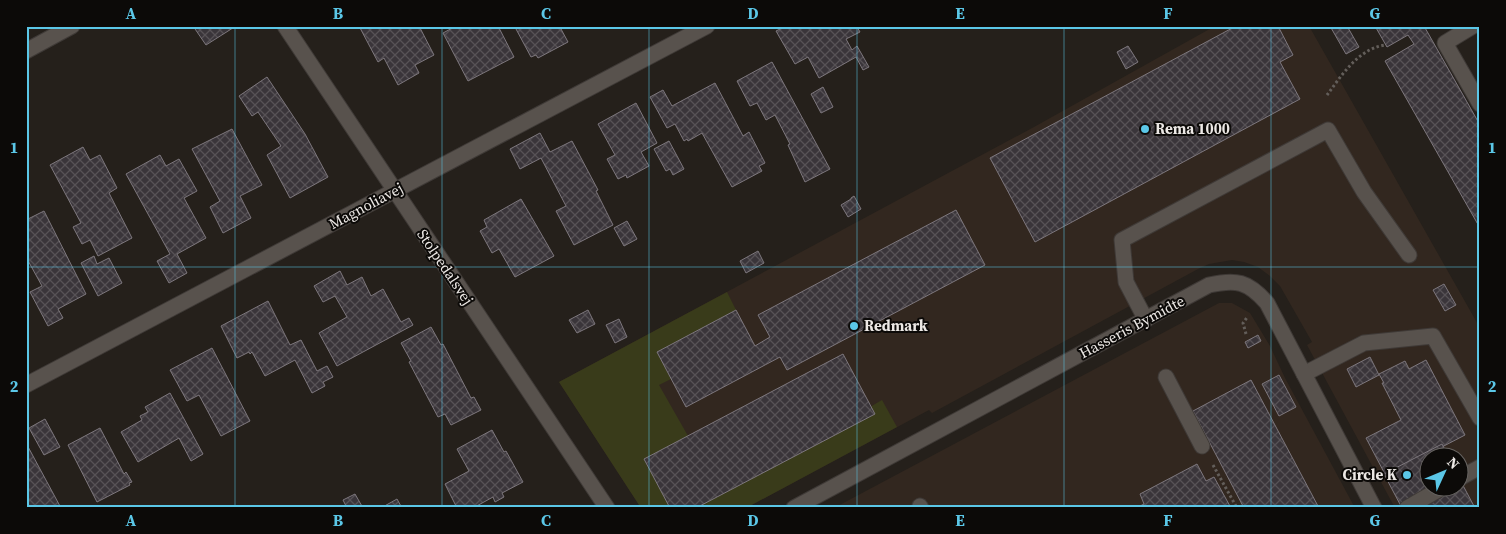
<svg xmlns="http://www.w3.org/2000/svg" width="1506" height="534" font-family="'Source Serif 4',serif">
<defs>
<pattern id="building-cross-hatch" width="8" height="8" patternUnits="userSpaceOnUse" patternTransform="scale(1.25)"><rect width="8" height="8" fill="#3a353a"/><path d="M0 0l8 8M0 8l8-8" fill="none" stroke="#575256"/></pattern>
</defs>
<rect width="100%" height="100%" fill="#25201b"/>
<g fill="#32271f" fill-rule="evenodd">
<path d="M1215,26H1309L1480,328V508H1395L1307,345L1312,342L1280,286L1270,276L1258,267L1244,262L1232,260L1209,264L1198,269L932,413L929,410L746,508H641L559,382L1034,127ZM1428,456H1458V486H1428Z"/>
<path d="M1219,303H1232L1250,313L1270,346L1285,378L1355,508H834Z"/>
</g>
<g fill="#393b1a">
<path d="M727,292L736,310L657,352L671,379L659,385L688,436L670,508H641L559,382Z"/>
<path d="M882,400L897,427L746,508H696Z"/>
</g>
<g fill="url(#building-cross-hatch)" stroke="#7d777d">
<path d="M193,26H236L206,45Z"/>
<path d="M359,26H419L434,55L415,65L419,73L398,85L384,58L378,62Z"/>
<path d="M456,26H498L514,57L468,81L443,33Z"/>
<path d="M521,26H566L561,29L568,42L538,58L536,55L531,57L516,29Z"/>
<path d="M786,26H859L857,27L860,32L846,39L852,50L857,46L869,67L863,70L856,57L819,78L808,57L795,64L776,31Z"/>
<path d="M1236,26H1278L1293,55L1280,62L1300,99L1035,242L990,158Z"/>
<path d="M1330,26H1347L1359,47L1346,54Z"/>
<path d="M1375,26H1424L1480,125V228L1385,61L1414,44L1408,35L1387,47Z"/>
<path d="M1128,46L1138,62L1126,69L1117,52Z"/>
<path d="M772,62L830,169L805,182L788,145L790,144L775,115L766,120L757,103L750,106L737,81Z"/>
<path d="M267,77L305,134L328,177L290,198L267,155L281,146L258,112L252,116L239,96Z"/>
<path d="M715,83L743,136L749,132L765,163L759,166L762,171L732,187L702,133L688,141L687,139L684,141L675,124L667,128L650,97L663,90L672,106Z"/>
<path d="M823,87L833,107L821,113L811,94Z"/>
<path d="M636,103L657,143L641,152L649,166L627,178L626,175L618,179L607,159L615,155L598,124Z"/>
<path d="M232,129L262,185L240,196L251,218L223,233L210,207L220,201L192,149Z"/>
<path d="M540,133L550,152L572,141L598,190L596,191L613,225L574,245L556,211L566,206L541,158L520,169L510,149Z"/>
<path d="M669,141L684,169L673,175L670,169L666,171L654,149Z"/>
<path d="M83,147L90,160L100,155L117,188L109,193L132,238L98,256L90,240L82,244L73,227L81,223L50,165Z"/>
<path d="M160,155L166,166L179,159L197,191L184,198L206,238L177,254L187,273L169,283L157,261L170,254L126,174Z"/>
<path d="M854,196L861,209L848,217L841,205L851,199V198Z"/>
<path d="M521,199L554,256L515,277L499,249L492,253L480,231L487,227L484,220Z"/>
<path d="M956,210L985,265L787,370L780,357L686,407L657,352L736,310L755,346L770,337L758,315Z"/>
<path d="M44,211L86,294L58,309L63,318L48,326L30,292L42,286L26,257V220Z"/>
<path d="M627,221L637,239L624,246L614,228Z"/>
<path d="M758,251L764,263L746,273L740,261Z"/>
<path d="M94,256L97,264L109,258L122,283L98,296L81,263Z"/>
<path d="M340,271L347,285L362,277L371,296L383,289L401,322L409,318L413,325L337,366L319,333L347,317L335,296L323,302L314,286Z"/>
<path d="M1444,284L1456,305L1445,311L1433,290Z"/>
<path d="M268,301L290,345L301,340L317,371L327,366L333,377L323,382L325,386L312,393L295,360L265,376L252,352L250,354L249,352L237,358L221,326Z"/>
<path d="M588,310L595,324L577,333L569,320Z"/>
<path d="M619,319L627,337L615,343L606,325Z"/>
<path d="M431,327L441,345L443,344L471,398L474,397L481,410L451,425L445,414L438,417L409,362L411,361L401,343Z"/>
<path d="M1258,335L1261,341L1248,348L1245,342Z"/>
<path d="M212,348L250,421L221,436L199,395L187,401L170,370Z"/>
<path d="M843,354L875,414L696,508H670L644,459Z"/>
<path d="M1370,357L1379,375L1356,387L1347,369Z"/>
<path d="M1426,360L1465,435L1386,476L1366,438L1401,420L1382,383H1384L1379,374L1405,361L1409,369Z"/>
<path d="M1279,375L1296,407L1279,416L1262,384Z"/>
<path d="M1251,380L1319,508H1244L1193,411Z"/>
<path d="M170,393L203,454L191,461L179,438L138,462L121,432L142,420L140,416L148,412L145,407Z"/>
<path d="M45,419L60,447L44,455L29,428Z"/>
<path d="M100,428L124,474L126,472L132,482L129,483L130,485L97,502L68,445Z"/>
<path d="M492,430L504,452L506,451L523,482L502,493L504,497L495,502L493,497L473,508H457L445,484L469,471L457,449Z"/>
<path d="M26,443L61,508H26Z"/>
<path d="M1442,444L1448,456H1428V486H1458V476L1475,508H1402L1384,474Z"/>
<path d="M1197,464L1206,481L1214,477L1231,508H1136L1144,504L1140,494Z"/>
<path d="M355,494L363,508H347L343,500Z"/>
<path d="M397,499L402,508H381Z"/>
</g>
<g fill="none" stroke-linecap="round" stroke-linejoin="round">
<g stroke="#3f3a37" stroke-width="17">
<g id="service">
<path d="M1473,26L1445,43L1480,104"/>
<path d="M26,51L72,26"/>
<path d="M1146,320L1126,282L1122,240L1328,130L1364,192L1409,255"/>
<path d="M1304,374L1364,343L1433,336L1480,418"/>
<path d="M1166,377L1202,446"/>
<path d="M1458,479L1480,467"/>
<path d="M920,506L921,508"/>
<path d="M1407,508L1445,486"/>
</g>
</g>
<g stroke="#3f3a37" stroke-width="17">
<g id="minor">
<path d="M26,385L707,26"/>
<path d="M794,508L1209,285C1236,279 1248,281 1267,303L1374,508"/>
</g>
</g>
<g stroke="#3f3a37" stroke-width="17">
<path id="tertiary" d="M285,26L607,508"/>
</g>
<g stroke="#635e5a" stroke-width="3" stroke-dasharray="2.5 2.5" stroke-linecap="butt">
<path d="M1327,95C1342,75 1358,49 1385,45"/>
<path d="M1246,334L1243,323L1248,316"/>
<path d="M1213,465L1237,508"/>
</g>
<use href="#service" stroke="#58524d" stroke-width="15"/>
<use href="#minor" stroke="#58524d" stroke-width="15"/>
<use href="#tertiary" stroke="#58524d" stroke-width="15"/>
</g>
<path fill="none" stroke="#5bc7e7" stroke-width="1" stroke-opacity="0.55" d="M235,26V508M442,26V508M649,26V508M857,26V508M1064,26V508M1271,26V508M26,267H1480"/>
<g fill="#5bc7e7" stroke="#0c0a08" stroke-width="2">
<circle cx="1145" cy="129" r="5"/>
<circle cx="854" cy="326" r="5"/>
<circle cx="1407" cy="475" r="5"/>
</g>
<g text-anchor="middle" stroke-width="4" stroke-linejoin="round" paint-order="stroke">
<g font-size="15" font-weight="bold" fill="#ece8e5" stroke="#0c0a08" text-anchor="start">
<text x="1155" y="134">Rema 1000</text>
<text x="864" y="331">Redmark</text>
<text x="1397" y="480" text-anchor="end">Circle K</text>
</g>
<g font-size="15" fill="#ece8e5" stroke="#0c0a08">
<text transform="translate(366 206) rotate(-28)" y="5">Magnoliavej</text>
<text transform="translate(445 267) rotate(56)" y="5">Stolpedalsvej</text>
<text transform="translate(1132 327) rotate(-28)" y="5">Hasseris Bymidte</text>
</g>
</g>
<rect width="1506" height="534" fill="none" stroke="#0c0a08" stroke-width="55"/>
<g transform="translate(1444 472) rotate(46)"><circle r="24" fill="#0c0a08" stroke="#666360"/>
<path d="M0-4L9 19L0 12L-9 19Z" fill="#5bc7e7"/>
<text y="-8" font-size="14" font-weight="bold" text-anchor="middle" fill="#ece8e5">N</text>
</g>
<rect x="28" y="28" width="1450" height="478" fill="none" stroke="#5bc7e7" stroke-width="2"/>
<g font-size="16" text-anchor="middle" font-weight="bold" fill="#5bc7e7">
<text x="131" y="19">A</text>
<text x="338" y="19">B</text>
<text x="546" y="19">C</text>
<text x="753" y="19">D</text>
<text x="960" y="19">E</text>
<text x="1168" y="19">F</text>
<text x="1375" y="19">G</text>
<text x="14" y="153">1</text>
<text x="1492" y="153">1</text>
<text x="14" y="392">2</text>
<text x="1492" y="392">2</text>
<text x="131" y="526">A</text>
<text x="338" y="526">B</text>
<text x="546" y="526">C</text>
<text x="753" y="526">D</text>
<text x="960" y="526">E</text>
<text x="1168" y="526">F</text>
<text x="1375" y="526">G</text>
</g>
</svg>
